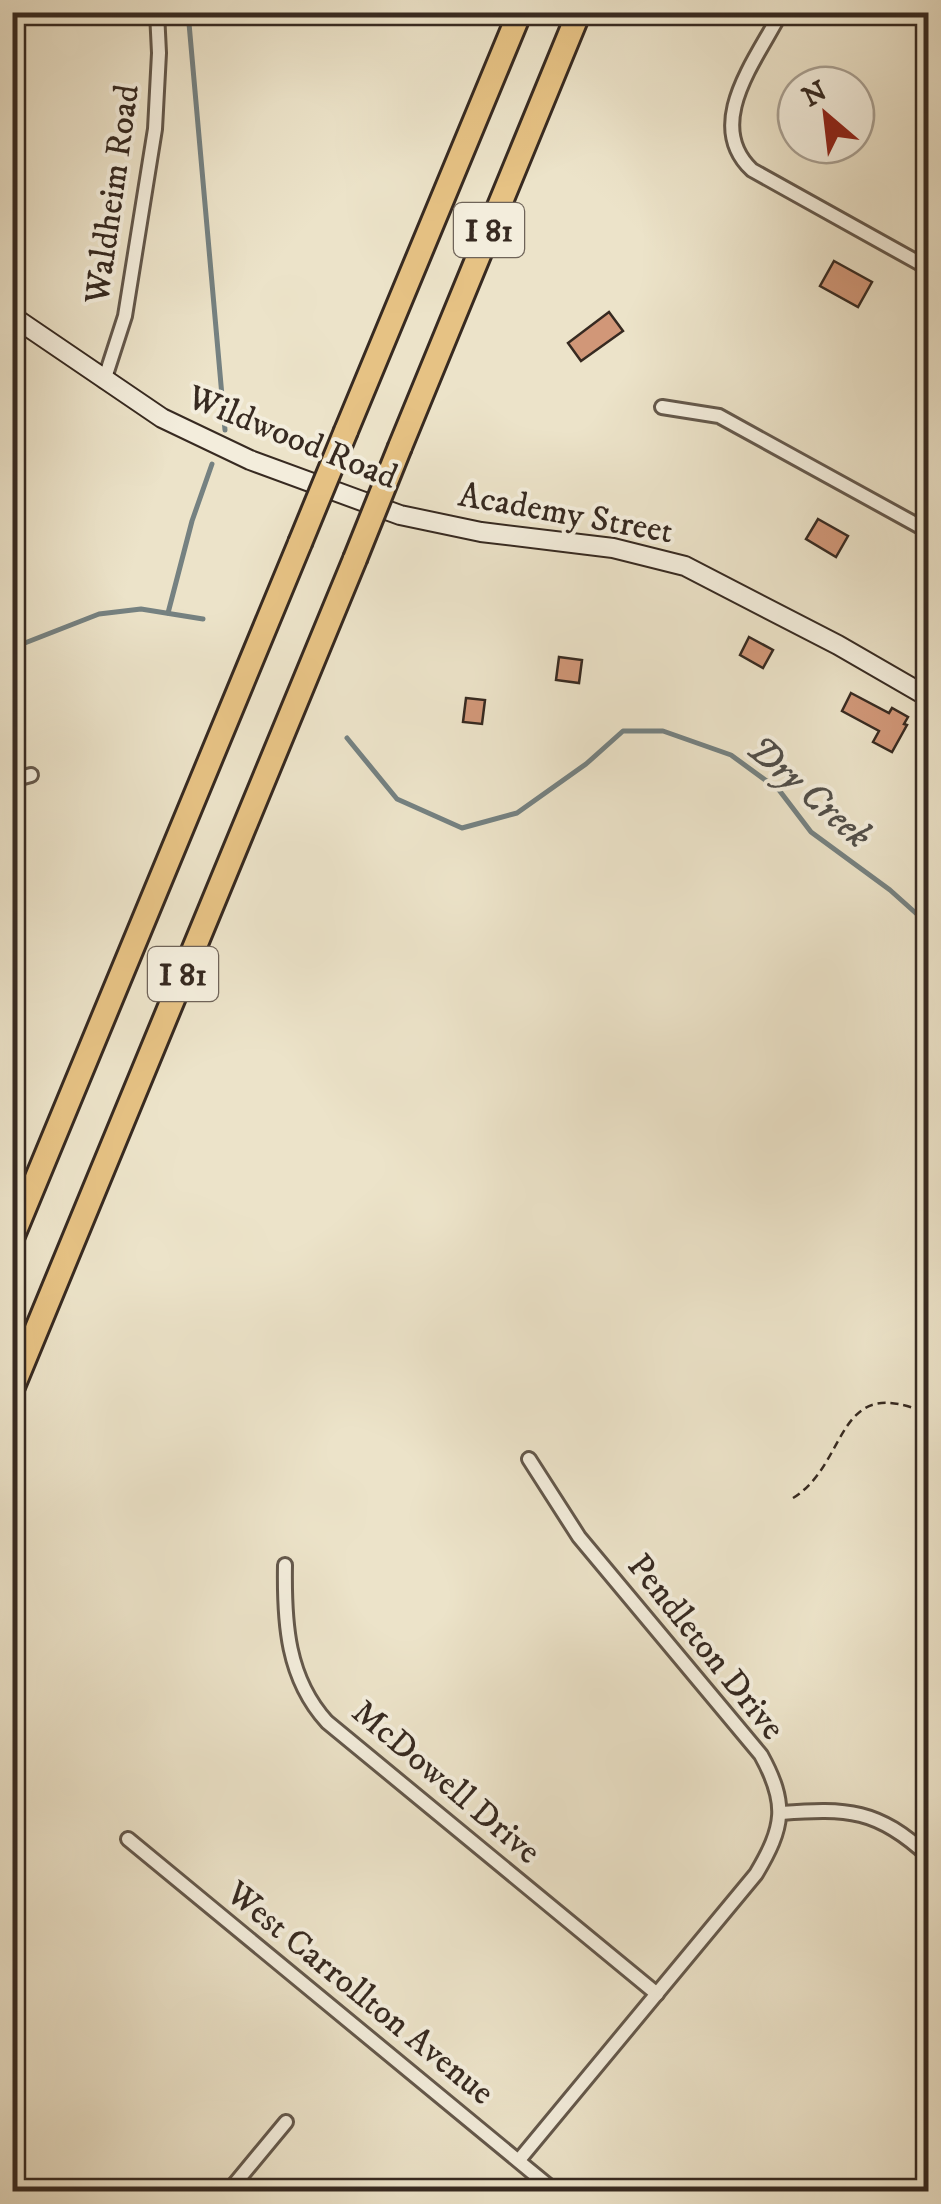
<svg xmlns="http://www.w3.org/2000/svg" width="941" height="2204" font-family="'IM FELL DW Pica',serif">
<rect width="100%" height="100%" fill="#ece3c9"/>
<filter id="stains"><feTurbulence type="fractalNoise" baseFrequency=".002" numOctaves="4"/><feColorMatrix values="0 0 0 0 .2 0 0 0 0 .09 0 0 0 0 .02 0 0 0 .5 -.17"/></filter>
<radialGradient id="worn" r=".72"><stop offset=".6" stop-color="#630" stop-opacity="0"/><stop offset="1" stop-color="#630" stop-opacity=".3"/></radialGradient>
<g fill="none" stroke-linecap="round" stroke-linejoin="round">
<g stroke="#758181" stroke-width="5">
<path d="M188,12L225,430"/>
<path d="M168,613L192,521L212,464"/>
<path d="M12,648L99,614L141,609L203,619"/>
<path d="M347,738L397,799L462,828L517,813L586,764L623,731H663L731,755L779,790L811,832L890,890L928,924"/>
</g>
</g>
<g fill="#d19778" stroke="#372a21" stroke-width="2.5">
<path d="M834,261L872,282L858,307L820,286Z"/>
<path d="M609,312L623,331L581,361L568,343Z"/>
<path d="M818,519L848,536L836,557L806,539Z"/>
<path d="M749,637L773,650L763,668L740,655Z"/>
<path d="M559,657L582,660L579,683L556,680Z"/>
<path d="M851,693L889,713L892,708L908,717L904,724L907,725L892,752L873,742L879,731L842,711Z"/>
<path d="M466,698L485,700L482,724L463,722Z"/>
</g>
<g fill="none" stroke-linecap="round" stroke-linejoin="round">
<g stroke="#64584b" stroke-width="18">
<g id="street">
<path d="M781,12C757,59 703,124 752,170L928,268"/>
<path d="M104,381L125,316L155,129L159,53L157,12"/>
<path d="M662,407L719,416L928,531"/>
<path d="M12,780L31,775"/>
<path d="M285,1565C284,1623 287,1678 327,1722L657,1994"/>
<path d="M781,1813C847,1808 878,1809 928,1856"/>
<path d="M128,1839L556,2192"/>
<path d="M519,2160L756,1874C784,1827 788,1804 761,1755L579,1537L529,1459"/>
<path d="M228,2192L286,2122"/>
</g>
</g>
<g stroke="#372a21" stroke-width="22">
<path id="secondary" d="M12,316L162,418L250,460L400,515L481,532L613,548L685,566L838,645L928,697"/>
</g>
<g stroke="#372a21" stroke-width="28">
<g id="highway">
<path d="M346,431L520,12"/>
<path d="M400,447L579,12"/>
<path d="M12,1238L300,543"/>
<path d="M12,1389L355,559"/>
</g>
</g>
<path stroke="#372a21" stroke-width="2.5" stroke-dasharray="8 5" stroke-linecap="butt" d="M793,1498C850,1463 834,1371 928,1414"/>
<use href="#street" stroke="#f3eddc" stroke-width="12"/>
<use href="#secondary" stroke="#f3eddc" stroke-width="18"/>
<use href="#highway" stroke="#e6c284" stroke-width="22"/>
<g stroke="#372a21" stroke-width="28" stroke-linecap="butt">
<g id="highway-bridge">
<path d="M300,543L346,431"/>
<path d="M355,559L400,447"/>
</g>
</g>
<use href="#highway-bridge" stroke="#e6c284" stroke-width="22"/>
</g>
<g text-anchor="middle" stroke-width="8" stroke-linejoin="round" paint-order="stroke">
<g fill="#f3eddc" stroke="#6f6459" stroke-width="2.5">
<rect x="454" y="203" width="70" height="54" rx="8"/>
<rect x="148" y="947" width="70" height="54" rx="8"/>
</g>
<g font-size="32" font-weight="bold" fill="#372a21">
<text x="489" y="241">I 81</text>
<text x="183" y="985">I 81</text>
</g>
<g font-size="35" fill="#372a21" stroke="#f3eddc">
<text transform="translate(111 194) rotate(-82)" y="12">Waldheim Road</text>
<text transform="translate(293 436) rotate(22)" y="12">Wildwood Road</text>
<text transform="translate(566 512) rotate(10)" y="12">Academy Street</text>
<text transform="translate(707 1646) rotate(51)" y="12">Pendleton Drive</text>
<text transform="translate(447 1781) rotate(40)" y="12">McDowell Drive</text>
<text transform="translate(361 1992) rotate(39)" y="12">West Carrollton Avenue</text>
</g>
<g font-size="38" font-style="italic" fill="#514e49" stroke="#f3eddc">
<text transform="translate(810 791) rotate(41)" y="13">Dry Creek</text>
</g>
</g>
<rect width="941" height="2204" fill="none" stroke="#ece3c9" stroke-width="50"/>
<rect x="15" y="15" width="911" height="2174" fill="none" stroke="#372a21" stroke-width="5"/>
<rect x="25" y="25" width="891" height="2154" fill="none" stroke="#372a21" stroke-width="2.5"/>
<g transform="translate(826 115) rotate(332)"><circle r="48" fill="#f3eddc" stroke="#a89f91" stroke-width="2.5"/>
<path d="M0-8L18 38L0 25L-18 38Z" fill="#8f2418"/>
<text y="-15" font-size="28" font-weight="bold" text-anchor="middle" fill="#372a21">N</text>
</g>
<rect width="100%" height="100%" filter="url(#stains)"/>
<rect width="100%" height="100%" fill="url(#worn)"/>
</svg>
